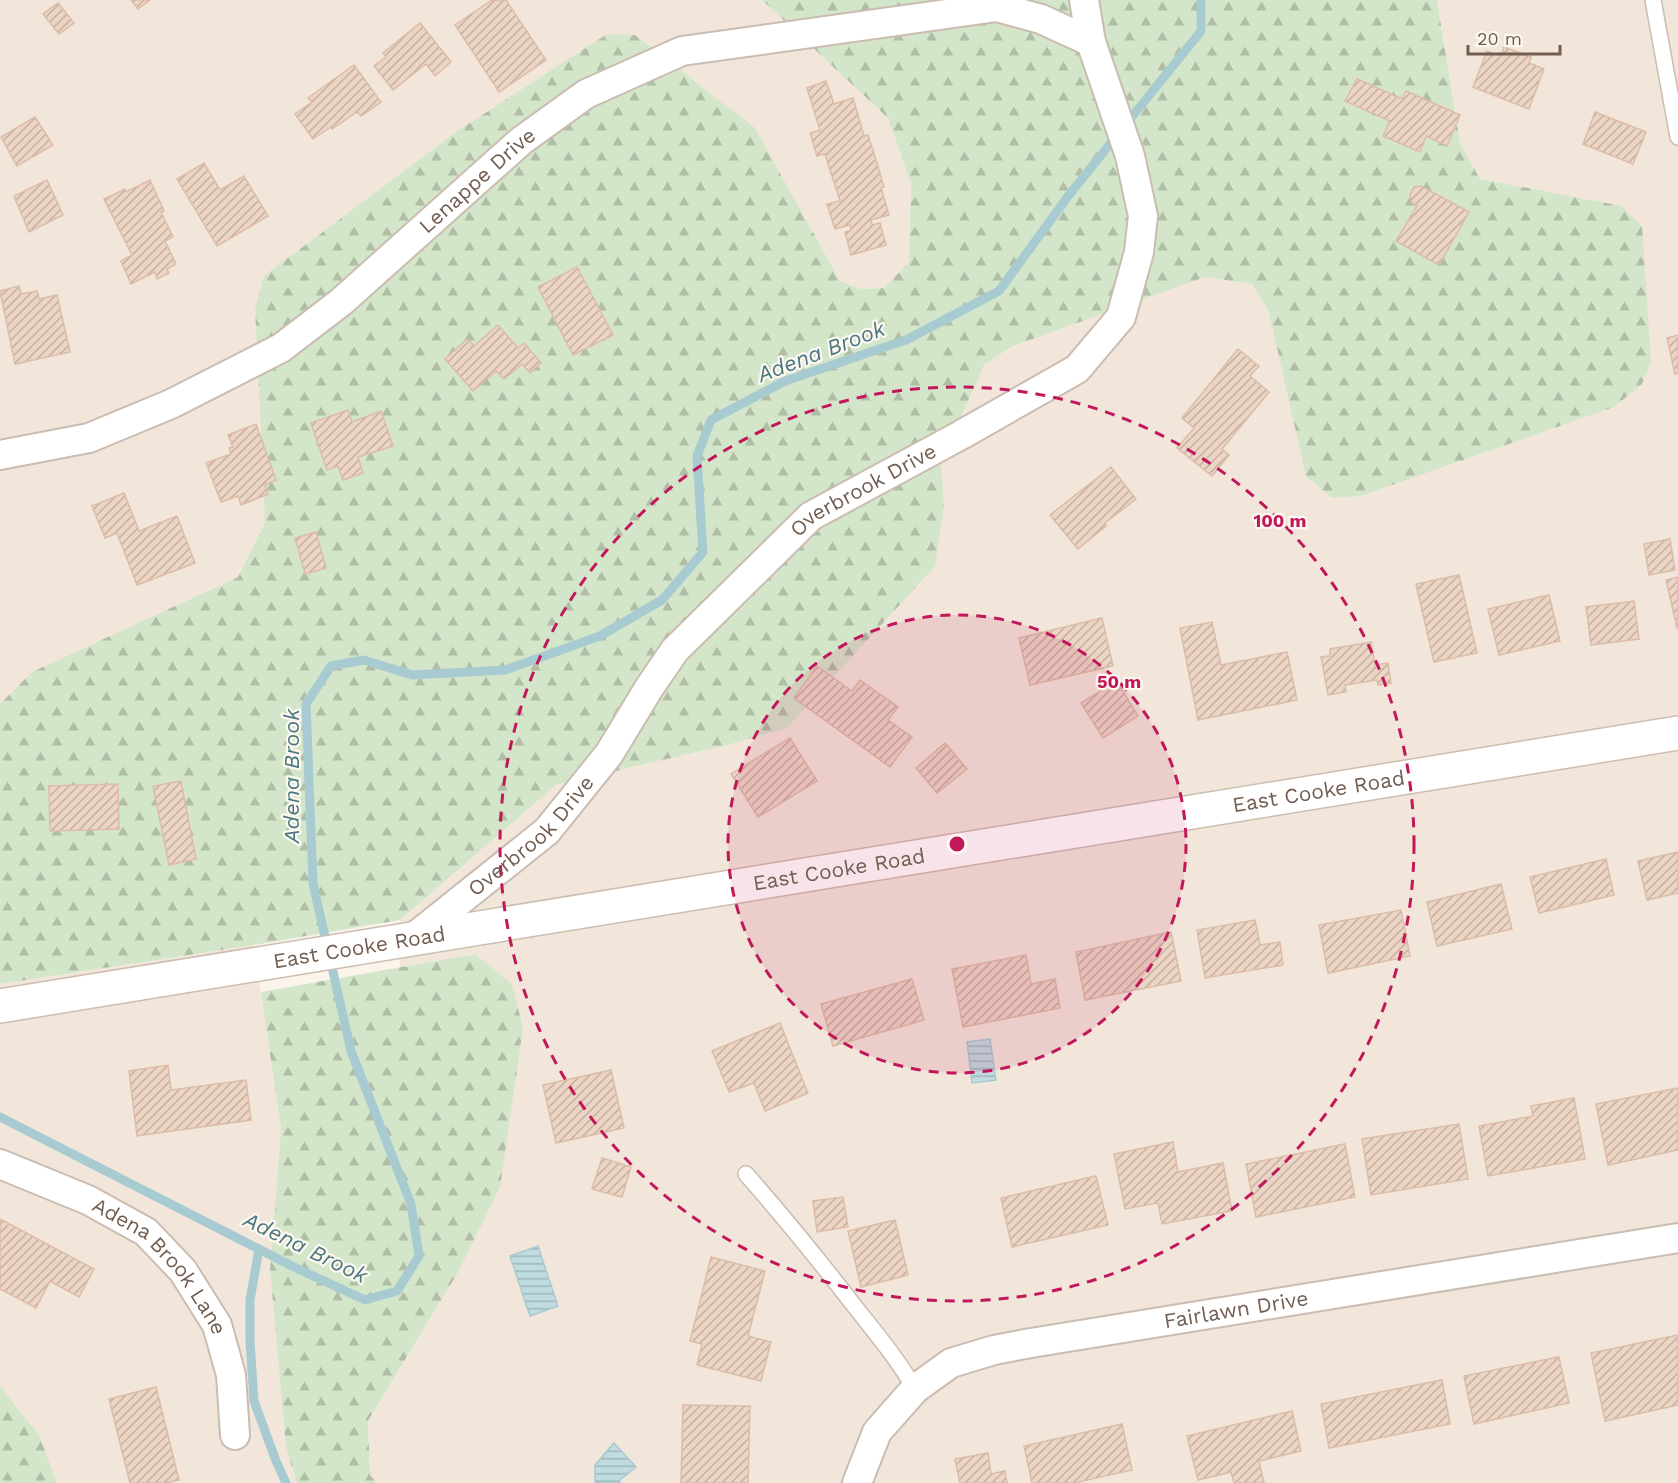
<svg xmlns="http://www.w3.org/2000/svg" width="1678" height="1483" font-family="'Work Sans',sans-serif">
<defs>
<pattern id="forest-firs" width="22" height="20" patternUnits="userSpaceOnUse" patternTransform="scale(1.5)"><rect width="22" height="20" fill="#d4e6c9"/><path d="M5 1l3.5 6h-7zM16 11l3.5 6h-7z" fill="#b0bea6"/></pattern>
<pattern id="water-rules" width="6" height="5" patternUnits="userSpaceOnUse" patternTransform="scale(1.5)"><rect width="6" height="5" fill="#c0dce1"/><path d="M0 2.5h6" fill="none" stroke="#a0b6b9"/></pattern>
<pattern id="building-hatch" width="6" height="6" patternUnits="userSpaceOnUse" patternTransform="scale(1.5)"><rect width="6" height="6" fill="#ecd5c5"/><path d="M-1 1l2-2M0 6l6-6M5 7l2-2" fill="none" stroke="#c4b0a2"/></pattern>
</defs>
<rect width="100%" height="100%" fill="#faf4ea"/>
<g fill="#f1e6d9">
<path d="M0,0H762L888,118L911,183L909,262L884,288L861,289L840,281L755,128L255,309L265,523L238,577L32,672L0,704Z"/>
<path d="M1437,0H1678V1483H377L370,1475L368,1422L457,1274L475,954L400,967V920L556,785L727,745L944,507L941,460L985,364L1013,346L1205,277L1252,284L1269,312L1332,498L1361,496L1614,407L1622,206L1480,179L1460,143Z"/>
<path d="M254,945L281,1129L270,1270L286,1448L297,1483H57L39,1435L0,1386V984Z"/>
</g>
<g fill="url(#forest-firs)">
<path d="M762,0H1437L1460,143L1480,179L1622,206L1642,227L1651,362L1642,384L1614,407L1361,496L1332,498L1306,476L1269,312L1252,284L1205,277L1013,346L985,364L941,460L944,507L935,566L787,728L727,745L556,785L400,920L254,945L0,984V704L32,672L238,577L265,523L255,309L264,276L459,130L607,34L635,35L755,128L840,281L861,289L884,288L909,262L911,183L888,118Z"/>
<path d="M475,954L512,984L523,1028L500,1187L457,1274L368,1421L370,1475L377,1483H297L286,1448L270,1270L281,1129L261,992Z"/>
<path d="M0,1386L39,1435L57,1483H0Z"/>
</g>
<g fill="url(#water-rules)" stroke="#a8cbd2" stroke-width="1.5">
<path d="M990,1039L996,1080L972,1083L967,1042Z"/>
<path d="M538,1246L558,1306L530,1316L510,1256Z"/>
<path d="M614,1443L636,1467L620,1480V1483H595V1465Z"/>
</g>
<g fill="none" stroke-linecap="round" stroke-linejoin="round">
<g stroke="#a8cbd2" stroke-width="9">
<path d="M0,1117L296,1268L365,1300L397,1291L419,1256L411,1204L351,1051L313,884L306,704L331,666L364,660L412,675L505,670L600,636L662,600L703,552L697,456L711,420L785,381L906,340L999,291L1069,195L1201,31V0"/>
<path d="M259,1249L250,1300V1341L254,1401L276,1461L286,1483"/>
</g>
</g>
<g fill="url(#building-hatch)" stroke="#ddbca7" stroke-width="1.5">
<path d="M131,0H150L138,9Z"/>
<path d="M492,0H506L546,60L499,92L455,25Z"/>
<path d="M58,3L74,23L59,34L43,14Z"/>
<path d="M420,23L451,62L435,76L426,64L393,90L374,66L386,57L383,53Z"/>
<path d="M1504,47L1531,57L1529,63L1544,69L1529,109L1473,87L1487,51L1501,56Z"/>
<path d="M354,65L381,102L361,116L357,112L332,129L331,127L313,139L295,114L312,102L308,98Z"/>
<path d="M1357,79L1402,99L1406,91L1460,115L1447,146L1426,136L1420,152L1383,136L1390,121L1345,101Z"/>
<path d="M826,81L834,104L853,98L864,136L868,135L876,160L884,187L881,188L889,215L871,220L872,225L880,223L886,245L851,255L845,232L851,230L850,225L835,229L827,204L840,201L825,154L817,156L810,133L820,130L807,88Z"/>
<path d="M1595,112L1646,132L1633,164L1583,144Z"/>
<path d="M35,117L53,145L17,166L1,137Z"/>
<path d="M204,163L220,190L244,176L268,216L217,246L177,179Z"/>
<path d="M47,180L63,215L29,232L14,196Z"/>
<path d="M150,180L164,211L161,212L173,237L165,241L176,264L167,269L169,273L157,279L155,272L131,284L121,261L132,255L104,199L125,189L126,192Z"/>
<path d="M1421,186L1469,212L1439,265L1396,241L1417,206L1411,202L1410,195L1414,187Z"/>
<path d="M577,267L613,335L573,355L538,287Z"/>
<path d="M19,286L21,294L37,291L39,299L57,295L70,352L15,364L0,291Z"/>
<path d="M498,325L518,348L524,343L541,363L530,373L522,364L504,379L496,371L473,391L445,359L467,339L474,346Z"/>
<path d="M1678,335V373L1675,374L1667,338Z"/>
<path d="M1238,349L1259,366L1250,376L1269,392L1222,449L1229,455L1212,476L1177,448L1194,428L1182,418Z"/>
<path d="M348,410L352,422L381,411L393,446L358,457L363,473L343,480L338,466L327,470L311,423Z"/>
<path d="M256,424L276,480L265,485L268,494L241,505L238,496L221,502L206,463L231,454L229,448L233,447L228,435Z"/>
<path d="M1111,467L1136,499L1105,523L1106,526L1078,549L1050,515Z"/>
<path d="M124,493L139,531L177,516L195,563L137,585L117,533L105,538L92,506Z"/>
<path d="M316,532L326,568L305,574L295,538Z"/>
<path d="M1670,539L1675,570L1649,575L1644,544Z"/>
<path d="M1459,575L1477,653L1434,662L1416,584Z"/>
<path d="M1678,577V628H1677L1666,580Z"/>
<path d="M1549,595L1560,641L1499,655L1488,609Z"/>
<path d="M1634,601L1639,639L1591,645L1586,607Z"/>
<path d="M1102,618L1113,666L1030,685L1019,638Z"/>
<path d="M1212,622L1221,665L1287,652L1297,700L1198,720L1180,628Z"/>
<path d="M1371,642L1375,665L1388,663L1391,683L1378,685L1377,680L1345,685L1346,692L1328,695L1321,657L1330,656V649Z"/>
<path d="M817,666L852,691L860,680L898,707L888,720L912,737L890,767L794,698Z"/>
<path d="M1117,681L1138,716L1103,738L1081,703Z"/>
<path d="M790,738L817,781L758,817L731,774Z"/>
<path d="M945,743L967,769L937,793L916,768Z"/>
<path d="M181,781L196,859L169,865L153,786Z"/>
<path d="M118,784L119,829L50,831L49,786Z"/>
<path d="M1678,852V893L1647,900L1638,861Z"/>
<path d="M1606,859L1614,895L1539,913L1530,877Z"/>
<path d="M1501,884L1512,929L1437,946L1427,902Z"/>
<path d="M1401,910L1410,956L1328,973L1319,925Z"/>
<path d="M1255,920L1260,945L1280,942L1283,965L1205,978L1197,930Z"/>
<path d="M1171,932L1181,981L1085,1000L1076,952Z"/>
<path d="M1026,955L1031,984L1055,979L1060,1008L963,1027L952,969Z"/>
<path d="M912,979L924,1020L833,1046L821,1004Z"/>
<path d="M780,1023L808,1093L765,1111L754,1083L729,1092L712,1051Z"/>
<path d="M168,1065L171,1090L246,1080L251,1120L137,1136L129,1071Z"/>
<path d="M611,1070L624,1128L556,1143L543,1085Z"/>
<path d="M1678,1088V1150L1608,1165L1596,1104Z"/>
<path d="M1574,1098L1585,1159L1488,1176L1479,1126L1533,1116L1531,1106Z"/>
<path d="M1459,1124L1468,1179L1371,1195L1362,1139Z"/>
<path d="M1173,1142L1178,1172L1223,1163L1232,1211L1162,1224L1158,1203L1125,1209L1114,1154Z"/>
<path d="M1345,1144L1355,1197L1256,1217L1246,1164Z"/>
<path d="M602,1158L631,1167L622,1197L592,1189Z"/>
<path d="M1096,1176L1108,1225L1012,1247L1001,1198Z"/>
<path d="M843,1197L848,1227L817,1232L813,1201Z"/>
<path d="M0,1219L94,1269L79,1297L50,1281L36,1308L0,1289Z"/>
<path d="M895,1220L908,1275L861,1287L848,1231Z"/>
<path d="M711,1257L765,1271L748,1336L771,1342L761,1381L697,1365L702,1344L690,1341Z"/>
<path d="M1678,1335V1405L1605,1421L1591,1353Z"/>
<path d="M1559,1357L1569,1403L1474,1424L1464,1376Z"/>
<path d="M1442,1380L1450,1424L1329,1448L1321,1404Z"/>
<path d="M156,1387L179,1480L166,1483H130L109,1399Z"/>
<path d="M683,1405L750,1406L748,1483H681Z"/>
<path d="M1292,1411L1301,1451L1259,1461L1264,1483H1234L1231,1472L1198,1480L1187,1436Z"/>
<path d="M1122,1424L1132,1470L1074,1483H1032L1024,1446Z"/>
<path d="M988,1453L991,1474L1005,1471L1007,1483H960L955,1459Z"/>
</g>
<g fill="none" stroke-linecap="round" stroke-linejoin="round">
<g stroke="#cbbcb1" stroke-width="18">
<g id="service">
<path d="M1653,0L1678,137"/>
<path d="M746,1174C783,1216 818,1259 852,1303C874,1331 897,1358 915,1389"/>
</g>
</g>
<g stroke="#cbbcb1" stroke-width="32">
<g id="minor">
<path d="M997,7L1041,19L1091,42"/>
<path id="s1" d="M0,455L89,438L171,404L281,348L341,302L521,141L586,94L682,51L997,7L1006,0"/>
<path id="s2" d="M412,939L547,831L609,754L649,688L675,650L811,516L961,435L1077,369L1121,317L1139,252L1143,216L1130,156L1091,42L1084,0"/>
<path id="s3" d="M0,1164L88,1200L146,1232L183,1271L217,1325L231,1375L235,1435"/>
<path id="s4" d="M857,1483L877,1432L915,1389L951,1363L994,1350L1031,1343L1678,1238"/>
</g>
</g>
<g stroke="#cdbdaf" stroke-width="36">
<g id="secondary">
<path id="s5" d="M0,1006L1678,733"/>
</g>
</g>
<use href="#service" stroke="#fff" stroke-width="15"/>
<use href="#minor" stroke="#fff" stroke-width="28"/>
<use href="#secondary" stroke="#fff" stroke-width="33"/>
</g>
<circle cx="957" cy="844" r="229" fill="#c2185b" fill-opacity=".12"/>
<g fill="none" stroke="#c2185b" stroke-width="3" stroke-dasharray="10 8">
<circle cx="957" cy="844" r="229"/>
<circle cx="957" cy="844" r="457"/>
</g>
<g text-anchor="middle" stroke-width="4.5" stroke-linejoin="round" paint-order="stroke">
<g font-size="21" fill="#725d50" stroke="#fdf8f0">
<text dy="7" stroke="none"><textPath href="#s1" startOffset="561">Lenappe Drive</textPath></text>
<text dy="7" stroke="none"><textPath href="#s2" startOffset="644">Overbrook Drive</textPath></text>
<text dy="7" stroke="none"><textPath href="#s5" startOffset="1336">East Cooke Road</textPath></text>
<text dy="7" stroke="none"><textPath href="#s2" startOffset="158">Overbrook Drive</textPath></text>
<text dy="7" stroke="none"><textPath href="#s5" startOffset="850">East Cooke Road</textPath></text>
<text dy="7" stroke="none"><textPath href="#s5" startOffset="364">East Cooke Road</textPath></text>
<text dy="7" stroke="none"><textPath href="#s3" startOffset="195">Adena Brook Lane</textPath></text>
<text dy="7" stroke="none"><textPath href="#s4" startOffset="447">Fairlawn Drive</textPath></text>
</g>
<g font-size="22" font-style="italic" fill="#4c7882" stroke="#fdf8f0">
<text transform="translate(821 351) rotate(-21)" y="8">Adena Brook</text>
<text transform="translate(291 776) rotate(-90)" y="8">Adena Brook</text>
<text transform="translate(306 1247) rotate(26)" y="8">Adena Brook</text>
</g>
</g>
<circle cx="957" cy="844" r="9" fill="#c2185b" stroke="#fdf8f0" stroke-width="3"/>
<g font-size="18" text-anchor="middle" font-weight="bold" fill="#c2185b" stroke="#fdf8f0" stroke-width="4.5" stroke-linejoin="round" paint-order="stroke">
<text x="1280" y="527">100 m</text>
<text x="1119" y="688">50 m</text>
</g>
<path d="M1468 45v9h92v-9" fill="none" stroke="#725d50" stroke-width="3"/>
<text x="1477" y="45" font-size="18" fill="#725d50" stroke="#fdf8f0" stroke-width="4.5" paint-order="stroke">20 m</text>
</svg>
